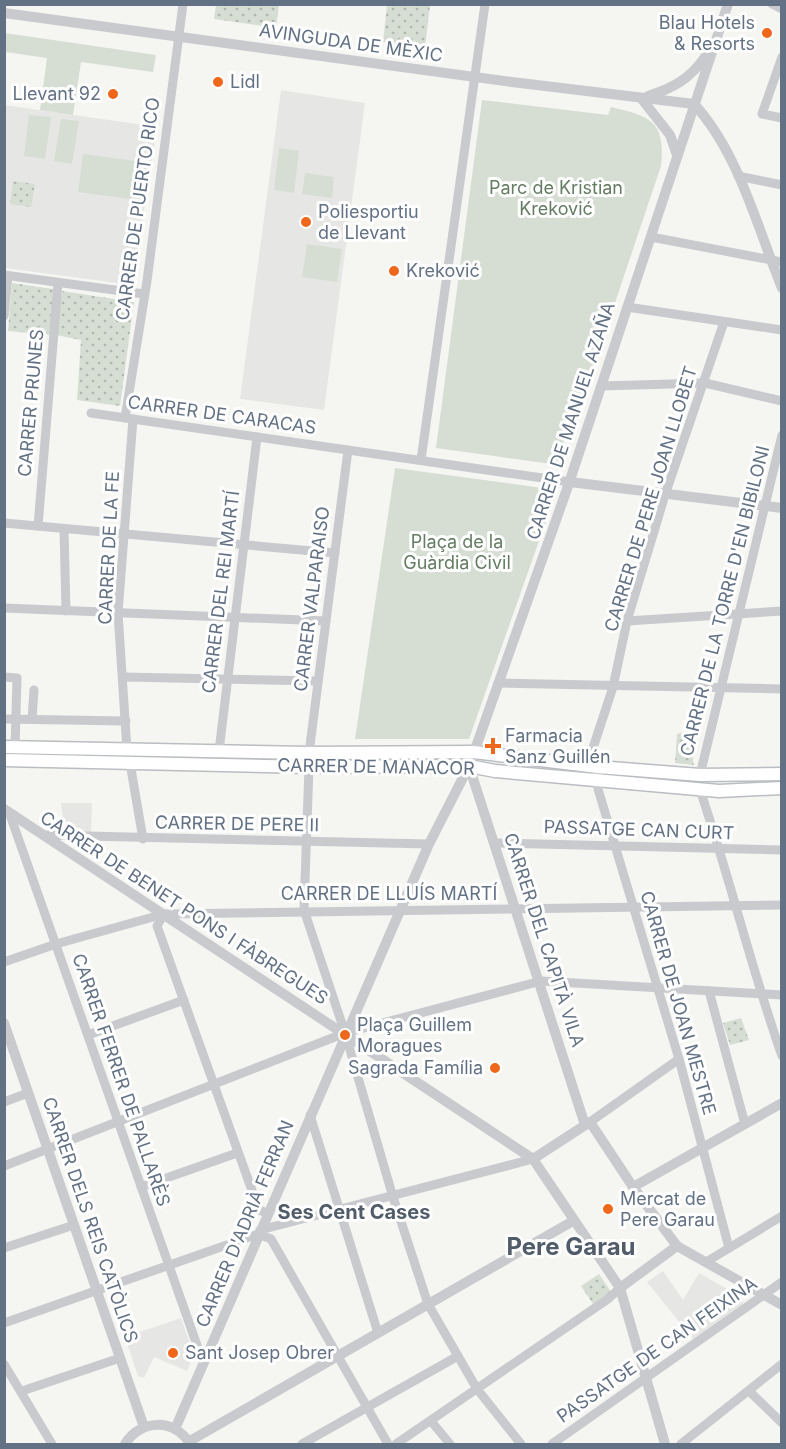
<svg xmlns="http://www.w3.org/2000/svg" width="786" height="1449" font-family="Inter,sans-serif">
<defs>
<pattern id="grass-dots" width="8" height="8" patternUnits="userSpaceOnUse" patternTransform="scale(1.5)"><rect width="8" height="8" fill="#d6ded3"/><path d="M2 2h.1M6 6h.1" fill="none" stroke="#b1b8b1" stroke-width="1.8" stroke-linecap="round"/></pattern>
</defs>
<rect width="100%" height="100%" fill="#f5f6f2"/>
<g fill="#e6e7e5">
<path d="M281,90L365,103L324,410L240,399Z"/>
<path d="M4,105L151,126L152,134L156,135L132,285L5,268Z"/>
<path d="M61,803H92L91,833H65Z"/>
<path d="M663,1271L683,1300L699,1273L743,1298V1304L693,1339L647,1282Z"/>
<path d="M181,1318L194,1355L187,1371L154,1357L144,1378L138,1376L125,1337Z"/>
</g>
<g fill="url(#grass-dots)">
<path d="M216,5H279L276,28L214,19Z"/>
<path d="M387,5H430L425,48L383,42Z"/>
<path d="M13,181L35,184L31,207L10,204Z"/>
<path d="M12,283L53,289L51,335L8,331Z"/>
<path d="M62,291L134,302L120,406L77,400L81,340L56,335Z"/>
<path d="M687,731L694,765L675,763L677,734Z"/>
<path d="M741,1018L749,1040L730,1045L723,1023Z"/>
<path d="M599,1274L611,1292L593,1304L581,1286Z"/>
</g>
<g fill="#d6ded3">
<path d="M5,33L156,55L153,72L81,62L73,115L40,110L47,58L5,52Z"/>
<path d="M482,100L608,115L611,107C650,116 666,121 661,166L574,425L567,426L559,465L436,448Z"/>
<path d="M29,115L51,117L45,159L24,156Z"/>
<path d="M61,119L79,121L72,164L54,161Z"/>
<path d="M279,148L299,151L294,193L274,190Z"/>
<path d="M83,154L151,163L146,201L78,192Z"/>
<path d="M305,173L334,177L332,198L302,194Z"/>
<path d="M307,244L342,249L337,282L302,277Z"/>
<path d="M395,468L557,490L469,739H355Z"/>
</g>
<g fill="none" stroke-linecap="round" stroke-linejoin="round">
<g stroke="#babdc2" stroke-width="15">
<g id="secondary">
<path d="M4,747L309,753L474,752L598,767L700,775L782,774"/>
<path d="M4,760L309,767L469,766L495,771L719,791L782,788"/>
</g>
</g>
<g stroke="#c8cace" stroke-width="9">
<path d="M772,4L782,9"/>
<path d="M782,57L762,114L782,118"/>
<path d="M738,176L782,185"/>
<path d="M651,237L782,262"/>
<path d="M4,275L144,294"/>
<path d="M627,307L782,330"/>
<path d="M4,316L8,276"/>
<path d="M724,322L665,495L627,621L613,687L592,751L598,767V789L679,1059L729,1248"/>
<path d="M601,386L705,383L782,401"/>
<path d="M91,413L570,482"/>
<path d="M125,418L147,281L183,4"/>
<path d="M421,460L485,4"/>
<path d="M4,523L335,553"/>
<path d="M38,526L58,283"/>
<path d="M64,529L66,611"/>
<path d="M4,608L326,621"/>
<path d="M627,621L782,611"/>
<path d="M4,677L17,678L15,748"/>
<path d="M124,677L318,681"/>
<path d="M498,683L782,689"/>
<path d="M4,719L126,721"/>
<path d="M32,719L34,690"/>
<path d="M127,750L118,613L133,419"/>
<path d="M219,751L257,437"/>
<path d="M309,753L348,450"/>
<path d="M130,763L143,839"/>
<path d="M309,767L304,910L345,1033L393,1197L428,1304L477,1389L521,1444"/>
<path d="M700,775L782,435"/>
<path d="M700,790C730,878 751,968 782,1056"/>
<path d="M9,812L198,1348L205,1358"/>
<path d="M44,835L429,844"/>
<path d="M495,843L782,850"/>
<path d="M164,914L157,926L259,1210L267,1213"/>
<path d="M4,962L56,944L164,914L782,905"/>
<path d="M709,991L745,1124"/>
<path d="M88,1035L184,1000"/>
<path d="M4,1102L28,1093"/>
<path d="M310,1115L378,1333"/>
<path d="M590,1122L679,1059"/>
<path d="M4,1166L345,1033L541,981L782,995"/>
<path d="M141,1187L237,1153"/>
<path d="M260,1230L533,1159"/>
<path d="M4,1248L74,1225"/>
<path d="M706,1262L782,1216"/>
<path d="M4,1323L258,1234L271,1239L388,1444"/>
<path d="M4,1364L52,1444"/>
<path d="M22,1391L120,1358"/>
<path d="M749,1391L782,1423"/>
<path d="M431,1421L450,1444"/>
<path d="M302,1444L458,1356"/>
<path d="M396,1444L608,1299L620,1288"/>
<path d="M552,1444L782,1282"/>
<path d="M681,1444L782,1364"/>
</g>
<g stroke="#c8cace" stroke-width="10">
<path d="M4,13L512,82L694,104"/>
<path d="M648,96C673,88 690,79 705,57"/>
<path d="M641,98L670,135L677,155"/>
<path d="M694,104C739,153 757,227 782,288"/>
<path d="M570,482L782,508"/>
<path d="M469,766L585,1125"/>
<path d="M4,809L533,1159L620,1288L677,1246L633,1187L590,1122L533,1159"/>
<path d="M4,1023L144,1427"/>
<path d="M633,1187L782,1103"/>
<path d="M677,1246L782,1305"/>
<path d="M620,1288L665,1444"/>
<path d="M175,1429L429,844L469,766L477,744L567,489L728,4"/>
<path d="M188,1442L573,1221"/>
<path d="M125,1444C140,1419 175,1418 190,1444"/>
</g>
<use href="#secondary" stroke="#fff" stroke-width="12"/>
</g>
<g fill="#ee671a" stroke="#fff" stroke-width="2">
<circle cx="767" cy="33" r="6"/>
<circle cx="218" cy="82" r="6"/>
<circle cx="113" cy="94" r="6"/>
<circle cx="306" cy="222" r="6"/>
<circle cx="394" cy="271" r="6"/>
<path d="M490 737h6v6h6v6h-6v6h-6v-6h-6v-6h6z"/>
<circle cx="345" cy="1035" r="6"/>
<circle cx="495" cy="1068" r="6"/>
<circle cx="608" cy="1209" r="6"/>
<circle cx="173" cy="1353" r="6"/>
</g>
<g text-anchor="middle" stroke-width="6" stroke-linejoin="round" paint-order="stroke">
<g font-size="18" fill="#637185" stroke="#fff" text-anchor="start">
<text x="755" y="29" text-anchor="end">Blau Hotels<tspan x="755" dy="21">&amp; Resorts</tspan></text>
<text x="230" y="88">Lidl</text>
<text x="101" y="100" text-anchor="end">Llevant 92</text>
<text x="318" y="218">Poliesportiu<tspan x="318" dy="21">de Llevant</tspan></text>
<text x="406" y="277">Kreković</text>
<text x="505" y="742">Farmacia<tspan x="505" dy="21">Sanz Guillén</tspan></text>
<text x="357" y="1031">Plaça Guillem<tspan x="357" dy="21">Moragues</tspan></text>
<text x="483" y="1074" text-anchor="end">Sagrada Família</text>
<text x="620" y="1205">Mercat de<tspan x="620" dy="21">Pere Garau</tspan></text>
<text x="185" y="1359">Sant Josep Obrer</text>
</g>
<g font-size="18" fill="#637185" stroke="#fff">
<text transform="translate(351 43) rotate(8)" y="6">AVINGUDA DE MÈXIC</text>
<text transform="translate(138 209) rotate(-82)" y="6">CARRER DE PUERTO RICO</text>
<text transform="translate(31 403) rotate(-85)" y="6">CARRER PRUNES</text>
<text transform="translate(222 415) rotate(8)" y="6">CARRER DE CARACAS</text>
<text transform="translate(571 421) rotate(-72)" y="6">CARRER DE MANUEL AZAÑA</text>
<text transform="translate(651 499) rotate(-73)" y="6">CARRER DE PERE JOAN LLOBET</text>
<text transform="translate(109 548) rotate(-87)" y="6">CARRER DE LA FE</text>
<text transform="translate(221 592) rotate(-83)" y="6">CARRER DEL REI MARTÍ</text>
<text transform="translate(312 599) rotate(-83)" y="6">CARRER VALPARAISO</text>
<text transform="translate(725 601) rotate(-76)" y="6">CARRER DE LA TORRE D'EN BIBILONI</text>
<text transform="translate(376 767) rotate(1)" y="6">CARRER DE MANACOR</text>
<text transform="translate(237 824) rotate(1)" y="6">CARRER DE PERE II</text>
<text transform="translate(639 830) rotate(2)" y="6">PASSATGE CAN CURT</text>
<text x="389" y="900">CARRER DE LLUÍS MARTÍ</text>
<text transform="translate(184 908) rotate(33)" y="6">CARRER DE BENET PONS I FÀBREGUES</text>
<text transform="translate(544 940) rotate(72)" y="6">CARRER DEL CAPITÀ VILA</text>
<text transform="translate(678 1003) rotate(74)" y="6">CARRER DE JOAN MESTRE</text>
<text transform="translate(121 1080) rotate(71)" y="6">CARRER FERRER DE PALLARÈS</text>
<text transform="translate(90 1220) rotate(71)" y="6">CARRER DELS REIS CATÒLICS</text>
<text transform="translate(245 1224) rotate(-67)" y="6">CARRER D'ADRIÀ FERRAN</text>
<text transform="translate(657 1350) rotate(-35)" y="6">PASSATGE DE CAN FEIXINA</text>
</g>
<g font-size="18" fill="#647c62" stroke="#fff">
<text x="556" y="194">Parc de Kristian<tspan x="556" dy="21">Kreković</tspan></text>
<text x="457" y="548">Plaça de la<tspan x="457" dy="21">Guàrdia Civil</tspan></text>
</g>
<g font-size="20" font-weight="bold" fill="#515c6a" stroke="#fff">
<text x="354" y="1219">Ses Cent Cases</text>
</g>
<g font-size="24" font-weight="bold" fill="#515c6a" stroke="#fff">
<text x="571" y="1255">Pere Garau</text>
</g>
</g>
<rect width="786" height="1449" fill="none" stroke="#637185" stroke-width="12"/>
</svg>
